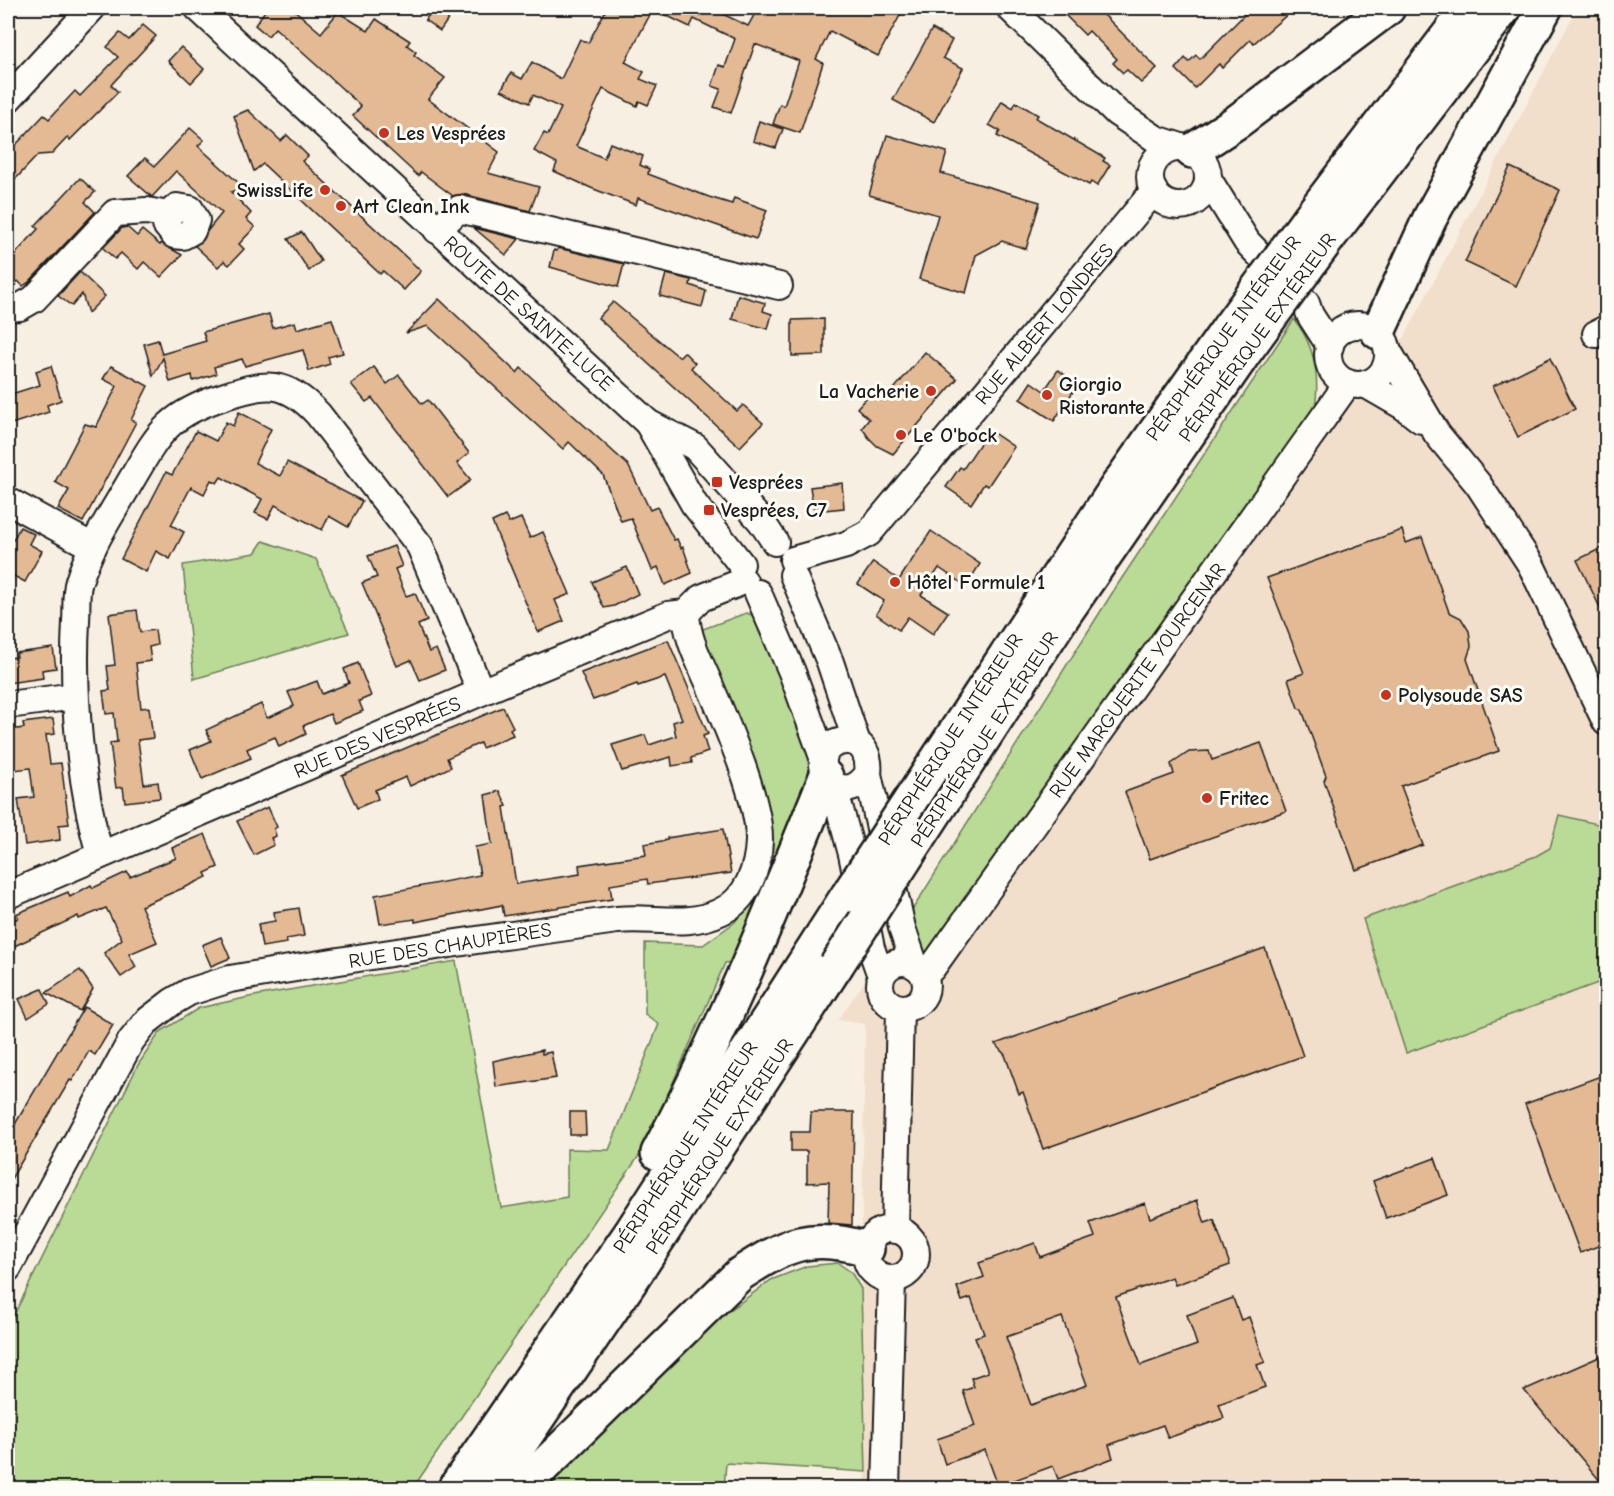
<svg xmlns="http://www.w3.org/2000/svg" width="1614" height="1496" font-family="'Comic Neue',sans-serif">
<rect width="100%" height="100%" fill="#f8efe3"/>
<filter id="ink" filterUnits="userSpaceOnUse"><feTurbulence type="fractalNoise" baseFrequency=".0167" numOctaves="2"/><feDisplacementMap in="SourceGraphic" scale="12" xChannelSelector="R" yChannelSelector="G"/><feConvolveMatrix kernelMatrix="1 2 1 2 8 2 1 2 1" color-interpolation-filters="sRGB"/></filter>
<g filter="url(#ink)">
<path fill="#f2dfcb" d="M1577,8H1606V1488H866L861,1289L865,1024L838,1020L897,934L1322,409L1404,338Z"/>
<g fill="#b9db95" stroke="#6a7c58" stroke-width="1.5">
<path d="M1294,319C1313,343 1319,370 1316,400L1322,409L928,959L897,934L1116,587Z"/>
<path d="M263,541L316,559L349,633L194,679L183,565L255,553Z"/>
<path d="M746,613L756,616L812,763L797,818L735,962L725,963L645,1147L413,1488H8V1327L138,1065L160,1032L199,1008L254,996L456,961L501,1208L567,1197V1149L609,1150L659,1024L645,1014V943L703,945L735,922L757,886L765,840L701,642L703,629Z"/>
<path d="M1559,815L1606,826V980L1406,1053L1363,919L1536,856L1550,848Z"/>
<path d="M838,1263L851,1272L861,1289L866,1472L726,1463L724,1488H549L584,1445L722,1316L771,1280L807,1266Z"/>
</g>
<g fill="#e4ba94" stroke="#1c1c1c" stroke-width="1.5" fill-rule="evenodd">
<path d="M267,8H292L321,33L338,12L368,31L376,19L410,41L407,45L416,52L414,55L445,78L428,99L499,152L488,173L539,187L530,211L463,194L453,196L421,172L418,176L353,116L361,106L313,62L275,28L268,36L255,25Z"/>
<path d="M434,8H456L440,31L425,20Z"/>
<path d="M607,8H710L748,26L758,8H904L878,56L830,31L816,59L823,63L800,133L773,124L780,104L784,106L799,61L755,44L731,113L714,107L721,89L712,86L719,65L725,67L735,39L694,19L690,27L653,9L625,62L644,72L640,79L657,86L648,105L639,101L637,106L603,89L576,146L604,158L610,143L643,156L640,165L649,169L648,174L709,197L732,204L734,198L767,210L756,239L638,198L636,205L591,188L554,171L557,163L534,151L544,133L548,135L561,108L533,95L529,103L501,90L511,73L522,79L532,62L561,79L580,39L588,43Z"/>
<path d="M1058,8H1097L1157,68L1141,83L1127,70L1123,73L1113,63L1117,59L1089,31L1085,35Z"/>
<path d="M1251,8H1295L1254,43L1250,40L1222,68L1219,64L1195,88L1176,69L1185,58L1189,62L1196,55L1200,59Z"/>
<path d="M143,25L156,36L111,85L118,92L70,140L68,137L52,154L38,155L8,187V153L44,115L49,119L75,91L80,96L118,57L107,47L120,33L129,40Z"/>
<path d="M932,29L952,40L943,58L963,68L934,122L893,100Z"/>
<path d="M181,47L204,69L191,83L168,61Z"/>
<path d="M1002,101L1013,108L1016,102L1038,115L1036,118L1105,158L1103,161L1110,165L1097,186L1091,182L1089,185L997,136L1000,131L989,125Z"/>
<path d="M248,110L281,141L287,135L308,156L302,161L421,271L404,290L383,271L380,274L263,164L254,171L234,116Z"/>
<path d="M759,121L783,129L776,148L753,141Z"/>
<path d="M190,128L204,140L198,146L243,187L231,192L251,213L246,219L255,227L239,244L244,249L229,265L224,261L218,267L195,246L222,213L176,171L152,197L128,176L145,158L155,166Z"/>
<path d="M887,135L947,152L941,173L1040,202L1026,249L1002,241L976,255L966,293L919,279L938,215L869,195Z"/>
<path d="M1510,167L1560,190L1516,286L1465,262Z"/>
<path d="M80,178L95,192L85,202L95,212L29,282L23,286L18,281L8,292V262L38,229L35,226Z"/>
<path d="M127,227L137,236L142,230L160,245L161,243L182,255L161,277L144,262L138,269L121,253L115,259L103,248L122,228Z"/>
<path d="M474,228L519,239L506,255Z"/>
<path d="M302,232L321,261L309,271L288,239Z"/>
<path d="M558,248L624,264L618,287L550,267L554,250L557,251Z"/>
<path d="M80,272L105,296L88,313L82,294L72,306L58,296Z"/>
<path d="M666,274L691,280L690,285L706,291L702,307L660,296Z"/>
<path d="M738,295L765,303L763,311L772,314L768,329L732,319Z"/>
<path d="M439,299L517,373L521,368L628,465L650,510L657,507L674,540L677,539L681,548L683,547L692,573L665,585L658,567L652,570L631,518L621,521L603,475L569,442L563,449L428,326L406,333Z"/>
<path d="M613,302L679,357L684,352L695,363L691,368L737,411L743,405L763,423L740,447L598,318Z"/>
<path d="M269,314L273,328L295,322L297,329L332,319L343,353L328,357L330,364L309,371L303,350L245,366L242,359L214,367L216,374L193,381L192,375L170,382L163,358L153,376L144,344L158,340L162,354L206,341L203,332Z"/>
<path d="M824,319V355L792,356V320Z"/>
<path d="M925,352L957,379L893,454L877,446L869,438L862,428L869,419L857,408L872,391L884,401Z"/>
<path d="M1550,358L1575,409L1518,437L1493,386Z"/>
<path d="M51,366L61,400L47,405L49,412L8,425V395L40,385L36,371Z"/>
<path d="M111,366L148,386L131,420L136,422L83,522L58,509L69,490L55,482L85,424L96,427L117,386L103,379Z"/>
<path d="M374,367L387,384L399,375L422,404L428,400L469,453L457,463L471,480L448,497L372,398L366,402L351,384Z"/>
<path d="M1058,370L1078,384L1054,421L1020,399L1031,382L1044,391Z"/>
<path d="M239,412L271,429L255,463L280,476L287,462L362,501L348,527L329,516L322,530L275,505L268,519L255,513L262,499L221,477L217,483L211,480L204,494L191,487L171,525L184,532L170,559L156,551L146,572L121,559L166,472L172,475L196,431L216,441L226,422L233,426Z"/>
<path d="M989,430L1014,447L988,486L984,484L971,504L946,487L960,467L963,469Z"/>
<path d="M842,483L844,508L814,511L810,487Z"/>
<path d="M505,516L509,523L521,518L530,538L543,532L570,594L555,600L564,621L538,632L492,522Z"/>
<path d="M20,527L34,534L29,544L42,551L25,582L8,573V538L13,540Z"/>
<path d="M1402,530L1406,543L1422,537L1449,612L1461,618L1469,631L1471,646L1467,659L1499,751L1401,786L1423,845L1356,870L1324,781L1326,776L1302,710L1298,708L1288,679L1304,673L1267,578Z"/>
<path d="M931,531L980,564L966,586L939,568L921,595L948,612L933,634L908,617L899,630L876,614L884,601L858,584L873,562L899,580Z"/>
<path d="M394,546L402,566L395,569L406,596L415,593L427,621L418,625L429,652L436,649L445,670L420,680L411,660L397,666L362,583L377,577L368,556Z"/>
<path d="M1606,546V620L1577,560Z"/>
<path d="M627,567L638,594L614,606L604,608L592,582Z"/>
<path d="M137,610L140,632L155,630L157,645L149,647L151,661L136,663L141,708L149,707L153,738L138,740L144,784L158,782L160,798L125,802L123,787L116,788L110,743L117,742L114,713L106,714L103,691L110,690L107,666L115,665L109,614Z"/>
<path d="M668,640L708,734L703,736L708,752L691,758L692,763L672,766L671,757L622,771L612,745L645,735L649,745L676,736L673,722L682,719L665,677L638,686L637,684L593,700L581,673Z"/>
<path d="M53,648L56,668L42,670L43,678L8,683V658L17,657L16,653Z"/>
<path d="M358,663L371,696L359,701L363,711L334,723L330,714L303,726L306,734L279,747L275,737L247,749L251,758L202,779L190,750L211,741L206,730L261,704L267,718L294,706L288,692L317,681L322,694L349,683L344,669Z"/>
<path d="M503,707L513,727L510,729L513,735L482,748L480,743L447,758L451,767L410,786L406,777L375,790L378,799L357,808L342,775Z"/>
<path d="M53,719L55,734L46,735L50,764L61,763L69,824L59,825L60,840L25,845L18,799L34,797L30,768L14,770L9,730L24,728L23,723Z"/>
<path d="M1261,743L1286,811L1150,859L1125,792L1174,774L1171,764L1189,752L1209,751L1212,760Z"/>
<path d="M500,791L507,806L504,807L516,884L580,874L579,865L646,855L644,844L667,840V838L723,829L731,873L648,884L647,879L610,885L612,899L504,916L502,905L415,922V919L380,924L375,895L480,875L475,847L492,844L485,795Z"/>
<path d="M268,807L277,827L274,829L276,836L271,838L274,845L254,855L237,821Z"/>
<path d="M205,834L218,867L205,873L207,877L188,886L141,906L157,942L129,954L136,967L121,977L104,953L122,939L106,908L79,919L78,916L8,949V922L18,918L16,914L68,892L70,897L91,885L93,888L127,872L130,877L176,858L172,848Z"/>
<path d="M299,908L304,936L286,939L287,943L262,947L258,924L275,921L274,912Z"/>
<path d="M221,937L230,958L211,966L202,945Z"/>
<path d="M1265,948L1303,1056L1043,1149L1023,1092L1019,1094L1005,1055L995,1044Z"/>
<path d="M80,970L93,989L80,1011L46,993Z"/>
<path d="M42,989L49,1004L28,1018L19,999Z"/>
<path d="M84,1007L113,1025L95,1055L89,1051L72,1081L70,1080L8,1184V1136Z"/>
<path d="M542,1050V1054L551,1052L556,1078L496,1087L493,1061Z"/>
<path d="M1606,1074V1243L1580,1253L1525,1104Z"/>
<path d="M570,1112H585L586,1135H570Z"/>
<path d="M811,1112H854L852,1225L828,1223L829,1182L807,1183V1151H791V1132H810Z"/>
<path d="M1435,1158L1448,1195L1386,1218L1373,1181Z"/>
<path d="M1197,1200L1205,1223L1214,1220L1230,1265L1175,1285L1172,1277L1116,1297L1123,1317L1141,1365L1197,1345L1187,1315L1233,1298L1241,1320L1249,1317L1265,1362L1257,1365L1265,1387L1219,1404L1224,1418L1168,1438L1163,1425L1109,1445L1113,1458L1058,1479L1053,1466L998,1486L985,1450L945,1464L937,1439L975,1426L963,1391L974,1387L971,1378L988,1372L975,1337L984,1334L971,1298L962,1301L957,1287L984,1277L979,1263L1035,1243L1040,1257L1067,1247L1095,1237L1090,1223L1145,1203L1150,1218ZM1062,1317L1087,1385L1031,1405L1006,1337Z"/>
<path d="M1606,1354V1488L1524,1390Z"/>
</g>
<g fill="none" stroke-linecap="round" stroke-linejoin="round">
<g stroke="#1c1c1c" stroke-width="30">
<g id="minor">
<path d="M198,8L648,423L695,447L761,521L775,542"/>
<path d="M1010,8L1117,113L1156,139L1184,148"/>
<path d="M8,99L92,8"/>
<circle cx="1179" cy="177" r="29"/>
<path d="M1208,179L1247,242L1306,303L1310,315L1330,346"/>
<path d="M437,230L459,209L779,286"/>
<path d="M8,308L20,307L34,299L115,213L147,211L168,215L177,207L190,209L196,220L192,231L183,236L174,235L166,225L168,215"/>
<circle cx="1358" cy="355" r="30"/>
<path d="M1596,334L1606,329"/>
<path d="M1388,351L1437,434L1478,484L1531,565L1606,722"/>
<path d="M1365,384L1403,406L1421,420"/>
<path d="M648,423L694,504L741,564"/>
<path d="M8,501L93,547"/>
<path d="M793,560L846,545L869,533L1154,191"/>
<path d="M793,575L830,662L857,743"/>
<path d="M758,593L792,672L823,757"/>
<path d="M8,705L75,696"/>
<path d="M868,774C836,819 798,745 845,741C864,739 870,758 868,774L902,928L915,966"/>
<path d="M833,784L852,854L871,948L881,976"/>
<path d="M100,855C80,784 72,695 76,621C77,609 75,593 79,581C90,546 111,515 129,484C159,433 166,415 225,396C267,382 286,380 318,414L420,546L481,692"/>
<path d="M8,895L481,692L668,615L686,613L701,598L744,581"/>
<circle cx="903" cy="985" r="23"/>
<path d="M924,975L932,968L1348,383"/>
<circle cx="891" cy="1254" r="25"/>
<path d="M895,1230L900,1008"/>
<path d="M8,1268L131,1041L146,1022L172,1002L189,992L230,979C359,957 488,938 617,920C652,916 686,928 720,912C747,900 758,869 759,841C760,800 725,721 708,681C698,658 687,638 686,613"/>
<path d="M886,1488L892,1279"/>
</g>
</g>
<g stroke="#1c1c1c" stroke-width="38">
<g id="highway">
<path d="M1192,151L1238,121L1388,8"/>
<path d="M1307,221L1469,8"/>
<path d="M1323,245L1504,8"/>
<path d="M1378,332L1430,218L1545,8"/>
<path d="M931,769L1116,488L1230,326"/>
<path d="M918,839L1061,619L1247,349"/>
<path d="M658,1153C723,1032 775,903 826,777"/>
<path d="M455,1488L632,1231L848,895"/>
<path d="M490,1488L630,1282L836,966"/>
<path d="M521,1488L740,1274C786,1244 811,1232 867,1249"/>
</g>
</g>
<use href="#minor" stroke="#fdfcf7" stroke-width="26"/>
<use href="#highway" stroke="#fdfcf7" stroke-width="33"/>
<g stroke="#1c1c1c" stroke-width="38" stroke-linecap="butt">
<g id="highway-bridge">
<path d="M1230,326L1307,221"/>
<path d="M1247,349L1323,245"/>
<path d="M848,895L931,769"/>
<path d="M836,966L918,839"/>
</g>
</g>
<use href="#highway-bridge" stroke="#fdfcf7" stroke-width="33"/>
</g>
</g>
<g fill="#c8321e" stroke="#fdfcf7" stroke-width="2">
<circle cx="384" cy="133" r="6"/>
<circle cx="325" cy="190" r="6"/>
<circle cx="341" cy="206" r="6"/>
<circle cx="931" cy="391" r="6"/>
<circle cx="1047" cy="395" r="6"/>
<circle cx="901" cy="435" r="6"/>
<rect x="711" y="476" width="12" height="12" rx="3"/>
<rect x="703" y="504" width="12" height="12" rx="3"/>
<circle cx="895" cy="582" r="6"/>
<circle cx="1386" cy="695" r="6"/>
<circle cx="1207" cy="798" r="6"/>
</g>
<g text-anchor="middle" stroke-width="6" stroke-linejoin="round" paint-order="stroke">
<g font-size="20" font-weight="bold" fill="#1c1c1c" stroke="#fdfcf7" text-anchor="start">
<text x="396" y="140">Les Vesprées</text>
<text x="313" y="197" text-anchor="end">SwissLife</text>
<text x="353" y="213">Art Clean Ink</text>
<text x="1059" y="391">Giorgio<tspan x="1059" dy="23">Ristorante</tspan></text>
<text x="919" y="398" text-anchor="end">La Vacherie</text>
<text x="913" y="442">Le O'bock</text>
<text x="729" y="489">Vesprées</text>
<text x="721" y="517">Vesprées, C7</text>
<text x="907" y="589">Hôtel Formule 1</text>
<text x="1398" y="702">Polysoude SAS</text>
<text x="1219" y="805">Fritec</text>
</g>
<g font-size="20" fill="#1c1c1c" stroke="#fdfcf7">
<text transform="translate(529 313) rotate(42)" y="7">ROUTE DE SAINTE-LUCE</text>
<text transform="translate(1044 324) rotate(-50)" y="7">RUE ALBERT LONDRES</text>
<text transform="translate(1257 337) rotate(-54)" y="7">PÉRIPHÉRIQUE EXTÉRIEUR</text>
<text transform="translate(1223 338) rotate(-54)" y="7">PÉRIPHÉRIQUE INTÉRIEUR</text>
<text transform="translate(1137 680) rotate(-54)" y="7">RUE MARGUERITE YOURCENAR</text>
<text transform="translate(377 737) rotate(-23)" y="7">RUE DES VESPRÉES</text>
<text transform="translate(950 739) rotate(-57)" y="7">PÉRIPHÉRIQUE INTÉRIEUR</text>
<text transform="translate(984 739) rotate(-57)" y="7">PÉRIPHÉRIQUE EXTÉRIEUR</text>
<text transform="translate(450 945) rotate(-9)" y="7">RUE DES CHAUPIÈRES</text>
<text transform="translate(719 1146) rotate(-57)" y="7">PÉRIPHÉRIQUE EXTÉRIEUR</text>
<text transform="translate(685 1147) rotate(-57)" y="7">PÉRIPHÉRIQUE INTÉRIEUR</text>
</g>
</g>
<rect width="1614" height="1496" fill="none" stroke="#fdfcf7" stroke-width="30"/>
<rect x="15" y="15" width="1584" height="1466" fill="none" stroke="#1c1c1c" stroke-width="2" filter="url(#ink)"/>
</svg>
